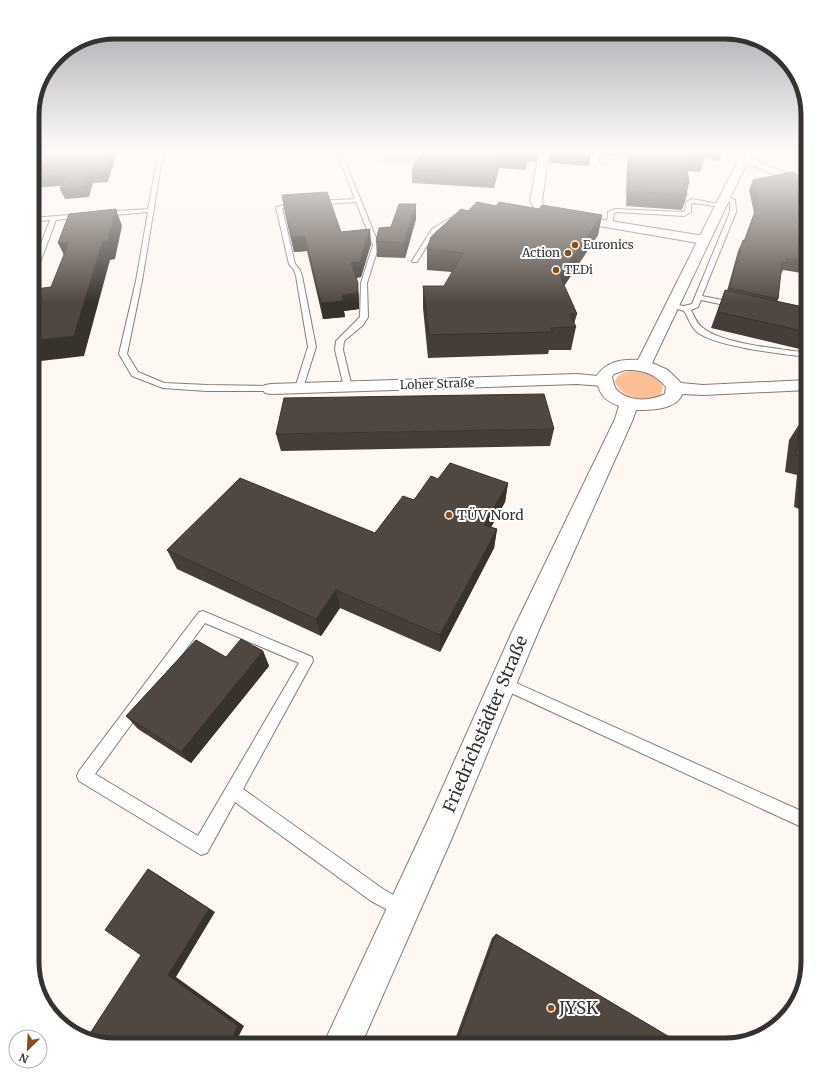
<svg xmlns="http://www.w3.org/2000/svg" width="840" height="1077" font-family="Merriweather,serif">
<rect width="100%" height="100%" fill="#fef7f2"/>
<g fill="#fbbe95">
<path d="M375,152H419L421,155L418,165L382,164Z"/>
<path d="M629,371C635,371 640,372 645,373C652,375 670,385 660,394C648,406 621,397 615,382C617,375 622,373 629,371Z"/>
</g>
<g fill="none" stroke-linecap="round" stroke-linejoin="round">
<g stroke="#867b74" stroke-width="2">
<g id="service">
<path d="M159,152H163L142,281L127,354L138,372L164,383L207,385L271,386L274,387L275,389L274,391H207L163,388L132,376L119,354L136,281L148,212L103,216L100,214L103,212L148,209Z"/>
<path d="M337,152H341L379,245L367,283L368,317L363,325L344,341L343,350L352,387L348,390L344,387L335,350L336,341L360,317L361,283L373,245L356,202L316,205L313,203L316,201L355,199Z"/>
<path d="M619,152H623L624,158L604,159V164L600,163V157L619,156Z"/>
<path d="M725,196L735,200L736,212L702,296L737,303L738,305L734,307L701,300L698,307L691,310C694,316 697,324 703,328C722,344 782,349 808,353V357C783,354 716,347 697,332C691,327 688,317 684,311L668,306L672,304L684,306L692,304L730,212V202L723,199V197Z"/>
<path d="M692,199L725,205L722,207L693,203L691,204V212L684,216L617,212L614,213L612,226L607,225L608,212L615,209L683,212L685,211L686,202Z"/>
<path d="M297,203L299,204V206L282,208L295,264L300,270L302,276L316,347L303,388L299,391L295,388L308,347L296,276L294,270L289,264L276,207Z"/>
<path d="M81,214L84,216L83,217L56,220L35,276L32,278V267L50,220L32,222V218Z"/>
<path d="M455,215L461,214L464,216L458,218L436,231L417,262H413L412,261L432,229Z"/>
<path d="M203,611L312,657L313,661L243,789L383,889L409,904L411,910L409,916L403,918L371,901L235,802L207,853L201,855L79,781L77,776L79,771L199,612ZM205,623L299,663L198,836L95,774Z"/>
<path d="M503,677L808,814V830L498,687L496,683L498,679Z"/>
</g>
</g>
<g stroke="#867b74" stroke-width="2">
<g id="minor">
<path d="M539,152H549L542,201L544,206L561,213L704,236L708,237L710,240L708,243L704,244L558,219L536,210L530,201Z"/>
<path d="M744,155L808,183V190L741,160L739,158L741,156Z"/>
<path d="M577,374L609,377L611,381L609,385L603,386L577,384L271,394L265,393L262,389L265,385L271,384Z"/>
</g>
</g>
<g stroke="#867b74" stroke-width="2">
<path id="tertiary" d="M742,152H752L652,363L668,370L681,383L703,385L808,380V390L703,395L682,394C677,410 650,410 636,410L633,419L538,632L451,840L361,1045H323L429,818L512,632L615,419L619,406C603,400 599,393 596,377C606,362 620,359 638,360ZM625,370C642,369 656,374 666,387L665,394C651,401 628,403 616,389C614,386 613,381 612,377L614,374Z"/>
</g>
<use href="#service" fill="#fff" fill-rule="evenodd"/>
<use href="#minor" fill="#fff" fill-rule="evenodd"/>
<use href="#tertiary" fill="#fff" fill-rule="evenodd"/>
</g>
<g fill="#453d37">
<path d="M422,152H539L536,162H527L526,170L499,168L494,188L412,183V169Z"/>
<path d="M550,152H618V155L592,153L589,166L549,163Z"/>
<path d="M624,152H722L719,162L704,155L705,158L700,172L687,171L689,183L687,192V195L682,210L626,206L627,155H625Z"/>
<path d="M802,152H808V156L801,153Z"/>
<path d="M808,171V274L783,270L781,274L778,299L777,302L808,308V351L711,328L719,306L725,290L727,291L738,251L743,240H744L754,213L749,190L753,180L805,178Z"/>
<path d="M282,195L341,232L371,244L361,277L356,278L359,299V309L344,311L345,317L323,319L307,251L294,252L284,209Z"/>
<path d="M496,206L602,215L598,235L564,286L577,314L574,324L576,327L571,350H549L548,354L428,358L423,308V286H444L452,272L427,270V249L468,211Z"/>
<path d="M416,219L405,258L377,257L376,241L391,227Z"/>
<path d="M800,423L808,426V512L794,507L797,475L785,472L789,440Z"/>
<path d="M554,429L550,446L281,451L276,434Z"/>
<path d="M438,479L508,483L505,502L491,527L497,529L494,548L440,652L340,608L321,636L177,569L167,550L375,533Z"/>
<path d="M263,651L269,666L191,763L138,729L126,716L226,657Z"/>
<path d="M496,934L683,1045H453L492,938Z"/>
</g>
<g fill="#38322d">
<path d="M111,152H117L108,182L93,183L89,197L65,199L60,189L89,173Z"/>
<path d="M537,152H539L536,162Z"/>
<path d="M500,154L499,168L494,188L495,174Z"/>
<path d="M66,175L70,185L34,188L32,191V177Z"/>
<path d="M416,204V219L405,258L404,243Z"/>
<path d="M116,209L122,226L115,259L110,260L84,356L32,362V341L103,241Z"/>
<path d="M602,215L598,235L556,298L560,276Z"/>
<path d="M370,229L371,244L361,277L353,278L351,263Z"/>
<path d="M305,236L307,251L294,252L291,237Z"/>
<path d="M69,242L67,261L58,243Z"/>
<path d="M358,283L359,299V309L344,311L345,317L323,319L321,303L342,295Z"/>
<path d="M508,483L505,502L482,544L484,525Z"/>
<path d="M497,529L494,548L440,652V635Z"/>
<path d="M336,590L340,608L321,636L316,619Z"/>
<path d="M263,651L269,666L191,763L181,752Z"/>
<path d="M148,869L155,873L215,912L176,977L244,1026L234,1045H228L168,975Z"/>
</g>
<g fill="#504740" stroke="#38322d">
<path d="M32,152H111L104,172L89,173L85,186L60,189L66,175L32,177Z"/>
<path d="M422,152H528L527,156L500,154L495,174L412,169Z"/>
<path d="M630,152H703L705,158L685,156L689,183H685L687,195L630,191Z"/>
<path d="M792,172L808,179V262L787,258V263L782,262L778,299L729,288L743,240L745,241L758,202L753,180Z"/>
<path d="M327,192L341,232L370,229L360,262L351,263L358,283L357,293L342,295L343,301L321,303L305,236L291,237L282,195Z"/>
<path d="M477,202L496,206L499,202L539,209L542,205L602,215L560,276L577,314H570L576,327L551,328L553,332L429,335L423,286H444L463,253L427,249L431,237L461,209L468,211Z"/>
<path d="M399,204H416L404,243L376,241L379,228L391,227Z"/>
<path d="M116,209L108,241H103L74,336L32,341V297L36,289L51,287L69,242L58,243L69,214Z"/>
<path d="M725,290L808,308V332L718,312Z"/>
<path d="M544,394L554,429L276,434L284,398Z"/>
<path d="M800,423L808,426V458L796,455Z"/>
<path d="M450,463L508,483L484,525L497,529L440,635L336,590L316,619L167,550L240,478L375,533L403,496L414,500L431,476L438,479Z"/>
<path d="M808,466V491H806Z"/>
<path d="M241,639L263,651L181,752L126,716L196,640L226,657Z"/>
<path d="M148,869L209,909L168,975L238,1026L228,1045H115L87,1038L141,955L105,930Z"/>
<path d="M496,934L683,1045H456Z"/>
</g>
<linearGradient id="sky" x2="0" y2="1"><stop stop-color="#a0a2a9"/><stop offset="0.5" stop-color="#fffbf9"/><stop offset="1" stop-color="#fffbf9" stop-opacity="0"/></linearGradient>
<rect width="840" height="303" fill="url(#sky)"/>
<g fill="#8d4d17" stroke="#fff" stroke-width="1.5">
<circle cx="575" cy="245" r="4"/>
<circle cx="568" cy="253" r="4"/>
<circle cx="556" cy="270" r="4"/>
<circle cx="449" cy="515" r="4"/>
<circle cx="551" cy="1008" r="4"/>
</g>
<g text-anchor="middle" stroke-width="4" stroke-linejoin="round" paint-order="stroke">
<g font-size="12" fill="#36322f" stroke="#fff" text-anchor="start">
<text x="583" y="249">Euronics</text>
<text x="560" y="257" text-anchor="end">Action</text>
<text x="564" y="274">TEDi</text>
</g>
<g font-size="12" fill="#36322f" stroke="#fff">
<text transform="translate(437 384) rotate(-2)" y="4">Loher Straße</text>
</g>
<g font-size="14" fill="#36322f" stroke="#fff" text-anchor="start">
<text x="457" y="520">TÜV Nord</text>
</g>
<g font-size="17" fill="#36322f" stroke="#fff">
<text transform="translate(485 724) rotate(-67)" y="6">Friedrichstädter Straße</text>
</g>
<g font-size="17" fill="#36322f" stroke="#fff" text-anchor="start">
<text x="559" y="1014">JYSK</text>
</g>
</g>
<path d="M0 0H840V1077H0ZM115 39H725A76 76 0 0 1 801 115V962A76 76 0 0 1 725 1038H115A76 76 0 0 1 39 962V115A76 76 0 0 1 115 39Z" fill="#fff" fill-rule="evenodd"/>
<path fill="none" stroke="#36322f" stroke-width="5" d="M115 39H725A76 76 0 0 1 801 115V962A76 76 0 0 1 725 1038H115A76 76 0 0 1 39 962V115A76 76 0 0 1 115 39Z"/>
<g transform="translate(28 1049) rotate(204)"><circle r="19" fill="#ffffff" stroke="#afadac"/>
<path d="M0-3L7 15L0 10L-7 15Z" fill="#8d4d17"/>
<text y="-6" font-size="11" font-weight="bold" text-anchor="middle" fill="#36322f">N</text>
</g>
</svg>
